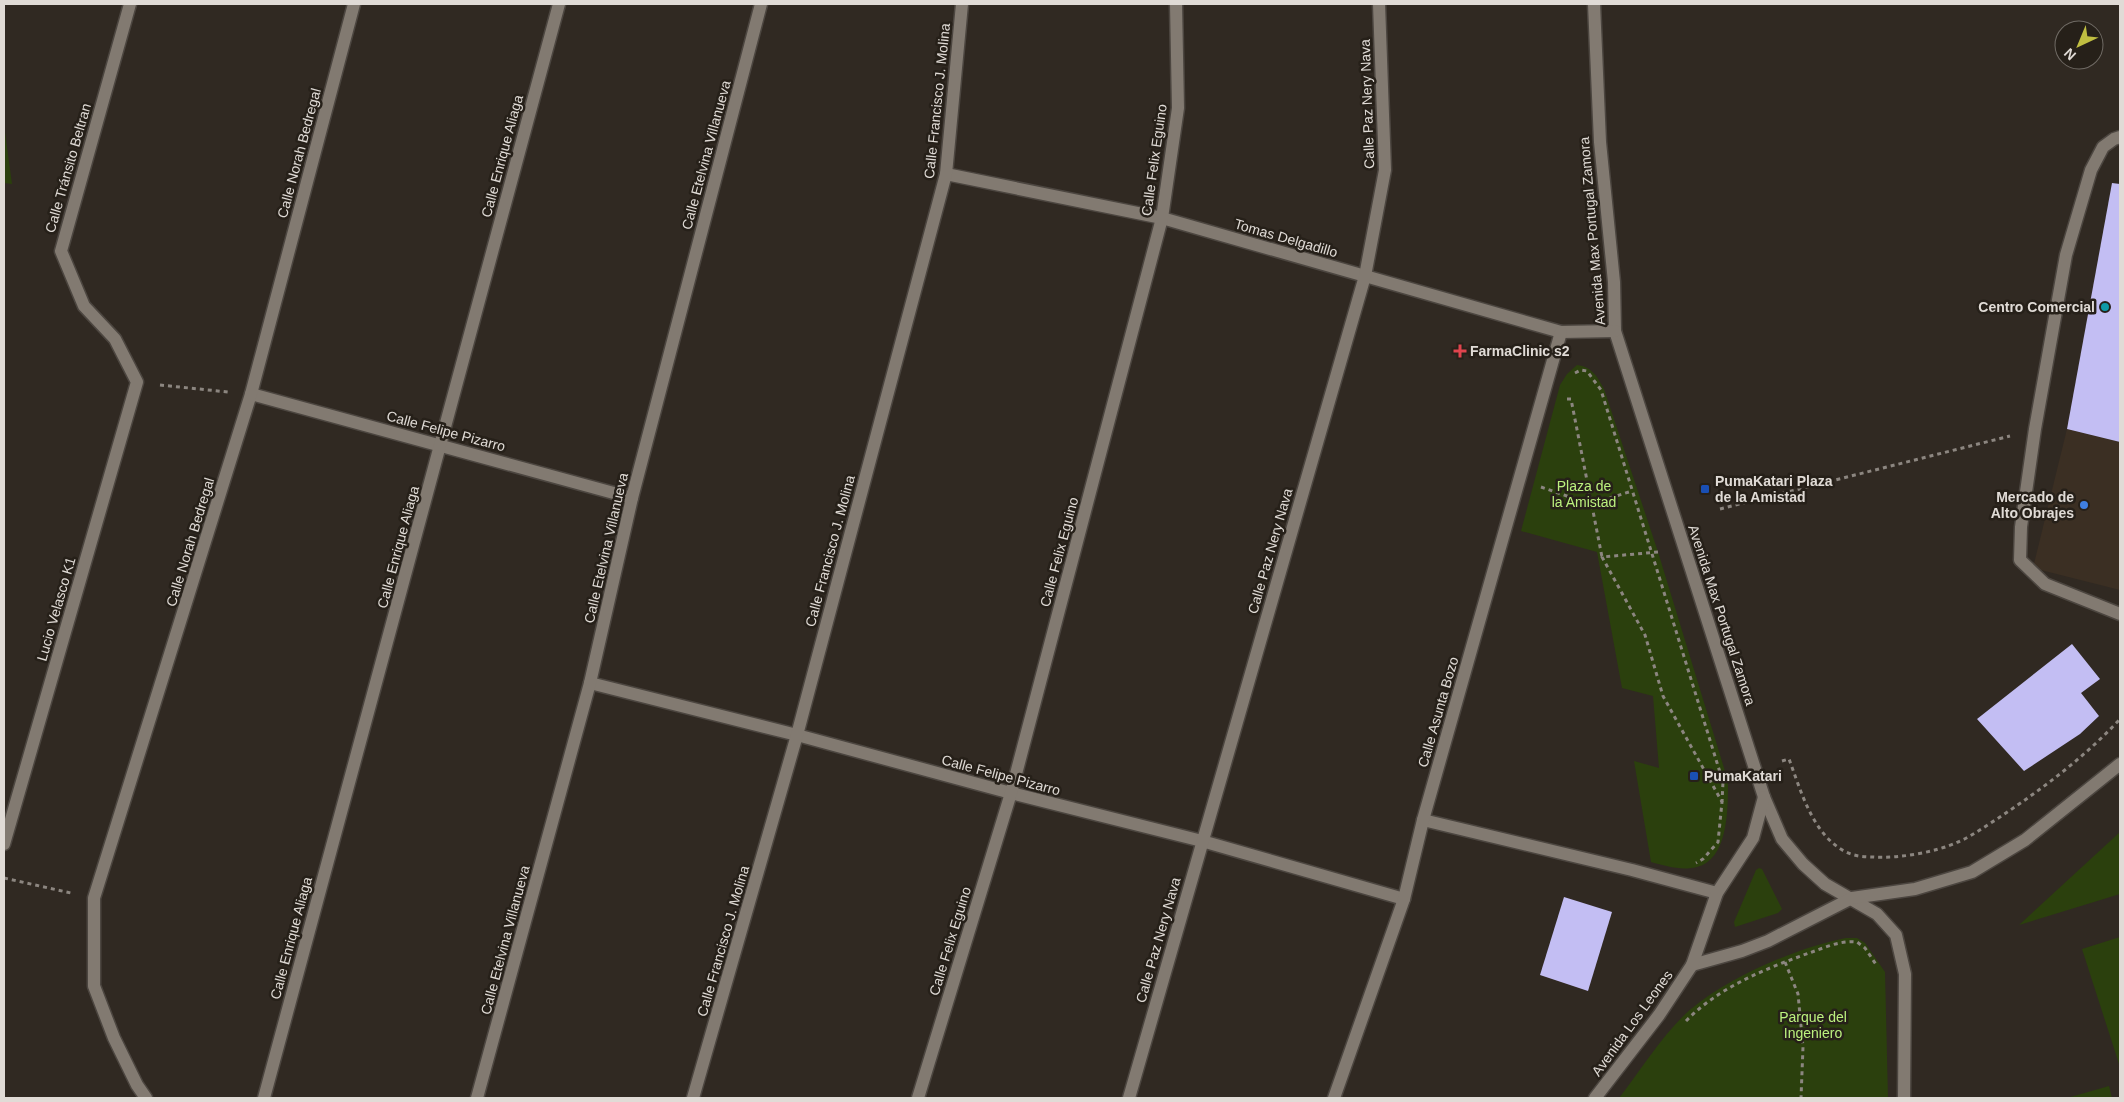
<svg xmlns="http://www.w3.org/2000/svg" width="2124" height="1102" font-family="Arial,sans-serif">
<rect width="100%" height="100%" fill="#302922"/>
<path fill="#3b2f23" d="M2067,429L2120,442V590L2033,568Z"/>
<g fill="#2b400d">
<path d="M4,125L12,184L4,183Z"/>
<path d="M1577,365C1592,367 1597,376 1604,389L1658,552L1728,781C1728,806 1729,859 1697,867C1681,871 1666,866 1651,862L1634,761L1659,768L1653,696L1622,688L1597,552L1521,531L1560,385L1567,374Z"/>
<path d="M2120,832V894L2019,925Z"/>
<path d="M1759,868L1762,869L1782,909L1778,913L1735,927L1734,922L1756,870Z"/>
<path d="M2120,937V1067L2082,949Z"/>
<path d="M1846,938H1857L1865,943L1885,972L1888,1098H1619C1641,1070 1664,1032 1691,1009C1731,976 1796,948 1846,938Z"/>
<path d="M2109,1086L2112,1098H2067Z"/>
</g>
<g fill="#c3bef3">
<path d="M2112,183L2120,184V442L2067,429Z"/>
<path d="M2072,644L2100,679L2081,693L2099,716L2080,734L2024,771L1977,719Z"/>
<path d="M1564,897L1612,912L1588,991L1540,975Z"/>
</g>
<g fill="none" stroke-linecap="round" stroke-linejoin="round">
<g stroke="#4c4640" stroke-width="15">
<path id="service" d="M2120,137L2114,139L2103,147L2091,170L2066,255L2035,429L2021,527L2020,560L2045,584L2120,614"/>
</g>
<g stroke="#4c4640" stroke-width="15">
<g id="minor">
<path d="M1594,4L1600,142L1614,282L1615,331L1764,797L1782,839L1803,864L1825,884L1877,914L1896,935L1905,974L1904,1098"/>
<path d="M946,174L1162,218L1561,332L1615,331"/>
<path d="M251,394L632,498"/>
<path d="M590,683L797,735L1011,793L1202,841L1404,899"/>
<path d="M1423,820L1632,870L1717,893"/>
<path d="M4,844L137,382L115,339L84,306L61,251L130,4"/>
<path d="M1692,965L1742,951L1768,941L1852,898L1915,889L1972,872L2025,840L2120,764"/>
<path d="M146,1098L137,1085L114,1038L94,986V898L251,394L354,4"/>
<path d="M264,1098L559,4"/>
<path d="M477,1098L590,683L632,498L761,4"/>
<path d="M693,1098L797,735L946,174L962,4"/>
<path d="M918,1098L1011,793L1162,218L1178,108L1176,4"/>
<path d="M1129,1098L1365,276L1385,170L1379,4"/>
<path d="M1334,1098L1404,899L1423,820L1561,332"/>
<path d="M1595,1098L1659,1015L1692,965L1717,893L1753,838L1764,797"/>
</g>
</g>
<g stroke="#8c8680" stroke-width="3" stroke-dasharray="4 4" stroke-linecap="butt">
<path d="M1575,373L1581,370L1587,371L1601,390L1723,782L1722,802"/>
<path d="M160,385L228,392"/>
<path d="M1567,399H1571L1602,557"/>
<path d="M1541,487L1584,502H1597L1632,491"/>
<path d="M1720,509L2010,436"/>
<path d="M1658,552L1602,557L1645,635L1663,696L1722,802L1718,842L1703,859L1696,863"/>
<path d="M1782,761L1789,759C1801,791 1812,833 1844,851C1853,856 1863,857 1873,857C1897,859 1937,852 1958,842C1972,836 1984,827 1997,819C2041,790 2085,757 2120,719"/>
<path d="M4,878L71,893"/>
<path d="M1785,962L1798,994L1803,1047L1801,1098"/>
<path d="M1686,1021C1719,987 1765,969 1809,953C1824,948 1840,940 1857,942L1865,948L1877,966"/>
</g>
<use href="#service" stroke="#827a71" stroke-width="12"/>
<use href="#minor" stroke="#827a71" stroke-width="12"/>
</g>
<circle fill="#0f9aa8" stroke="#262019" stroke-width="2" cx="2105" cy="307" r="5"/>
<path fill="#e0444e" stroke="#262019" stroke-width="2" d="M1457.5 343.5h5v5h5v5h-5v5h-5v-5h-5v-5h5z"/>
<g fill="#1a4fb4" stroke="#262019" stroke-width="2">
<rect x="1700" y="484" width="10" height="10" rx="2.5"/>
<rect x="1689" y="771" width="10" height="10" rx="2.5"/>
</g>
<circle fill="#3f7fe0" stroke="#262019" stroke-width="2" cx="2084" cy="505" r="5"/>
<g text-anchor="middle" stroke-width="5" stroke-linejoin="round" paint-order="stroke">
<g font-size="14" fill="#e0dbd6" stroke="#262019">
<text transform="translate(937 101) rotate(-84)" y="5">Calle Francisco J. Molina</text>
<text transform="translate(1367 104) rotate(-92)" y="5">Calle Paz Nery Nava</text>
<text transform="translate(299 153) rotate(-75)" y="5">Calle Norah Bedregal</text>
<text transform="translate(706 155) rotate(-75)" y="5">Calle Etelvina Villanueva</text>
<text transform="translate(502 156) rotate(-75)" y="5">Calle Enrique Aliaga</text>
<text transform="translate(1154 160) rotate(-82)" y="5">Calle Felix Eguino</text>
<text transform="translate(68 168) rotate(-74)" y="5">Calle Tránsito Beltran</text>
<text transform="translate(1592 231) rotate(-95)" y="5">Avenida Max Portugal Zamora</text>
<text transform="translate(1286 238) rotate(16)" y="5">Tomas Delgadillo</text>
<text transform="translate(446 431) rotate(15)" y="5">Calle Felipe Pizarro</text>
<text transform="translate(190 542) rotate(-73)" y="5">Calle Norah Bedregal</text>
<text transform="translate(398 547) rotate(-75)" y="5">Calle Enrique Aliaga</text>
<text transform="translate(606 548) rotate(-77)" y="5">Calle Etelvina Villanueva</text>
<text transform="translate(830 551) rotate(-75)" y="5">Calle Francisco J. Molina</text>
<text transform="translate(1270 551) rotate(-74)" y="5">Calle Paz Nery Nava</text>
<text transform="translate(1059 552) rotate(-75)" y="5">Calle Felix Eguino</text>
<text transform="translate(56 609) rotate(-74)" y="5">Lucio Velasco K1</text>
<text transform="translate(1722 615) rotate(72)" y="5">Avenida Max Portugal Zamora</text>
<text transform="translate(1438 712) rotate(-74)" y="5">Calle Asunta Bozo</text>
<text transform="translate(1001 775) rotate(15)" y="5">Calle Felipe Pizarro</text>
<text transform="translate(291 938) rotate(-75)" y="5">Calle Enrique Aliaga</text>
<text transform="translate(505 940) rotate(-75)" y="5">Calle Etelvina Villanueva</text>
<text transform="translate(1158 940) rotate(-74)" y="5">Calle Paz Nery Nava</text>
<text transform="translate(723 941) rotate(-74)" y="5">Calle Francisco J. Molina</text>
<text transform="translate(950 941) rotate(-73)" y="5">Calle Felix Eguino</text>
<text transform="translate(1632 1023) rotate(-54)" y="5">Avenida Los Leones</text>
</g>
<g font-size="14" font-weight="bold" fill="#e0dbd6" stroke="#262019" text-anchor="start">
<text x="2095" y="312" text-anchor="end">Centro Comercial</text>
<text x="1470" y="356">FarmaClinic s2</text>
<text x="1715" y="486">PumaKatari Plaza<tspan x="1715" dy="16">de la Amistad</tspan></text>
<text x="2074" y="502" text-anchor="end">Mercado de<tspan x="2074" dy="16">Alto Obrajes</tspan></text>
<text x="1704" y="781">PumaKatari</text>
</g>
<g font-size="14" fill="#bbf07e" stroke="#262019">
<text x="1584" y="491">Plaza de<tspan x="1584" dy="16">la Amistad</tspan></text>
<text x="1813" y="1022">Parque del<tspan x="1813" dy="16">Ingeniero</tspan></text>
</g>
</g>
<rect width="2124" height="1102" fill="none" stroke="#e0dbd6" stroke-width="10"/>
<g transform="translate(2079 45) rotate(224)"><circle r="24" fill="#262019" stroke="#706b65"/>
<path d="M0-4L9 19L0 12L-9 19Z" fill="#c0be41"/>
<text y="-8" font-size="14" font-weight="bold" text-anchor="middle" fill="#e0dbd6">N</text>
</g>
</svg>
